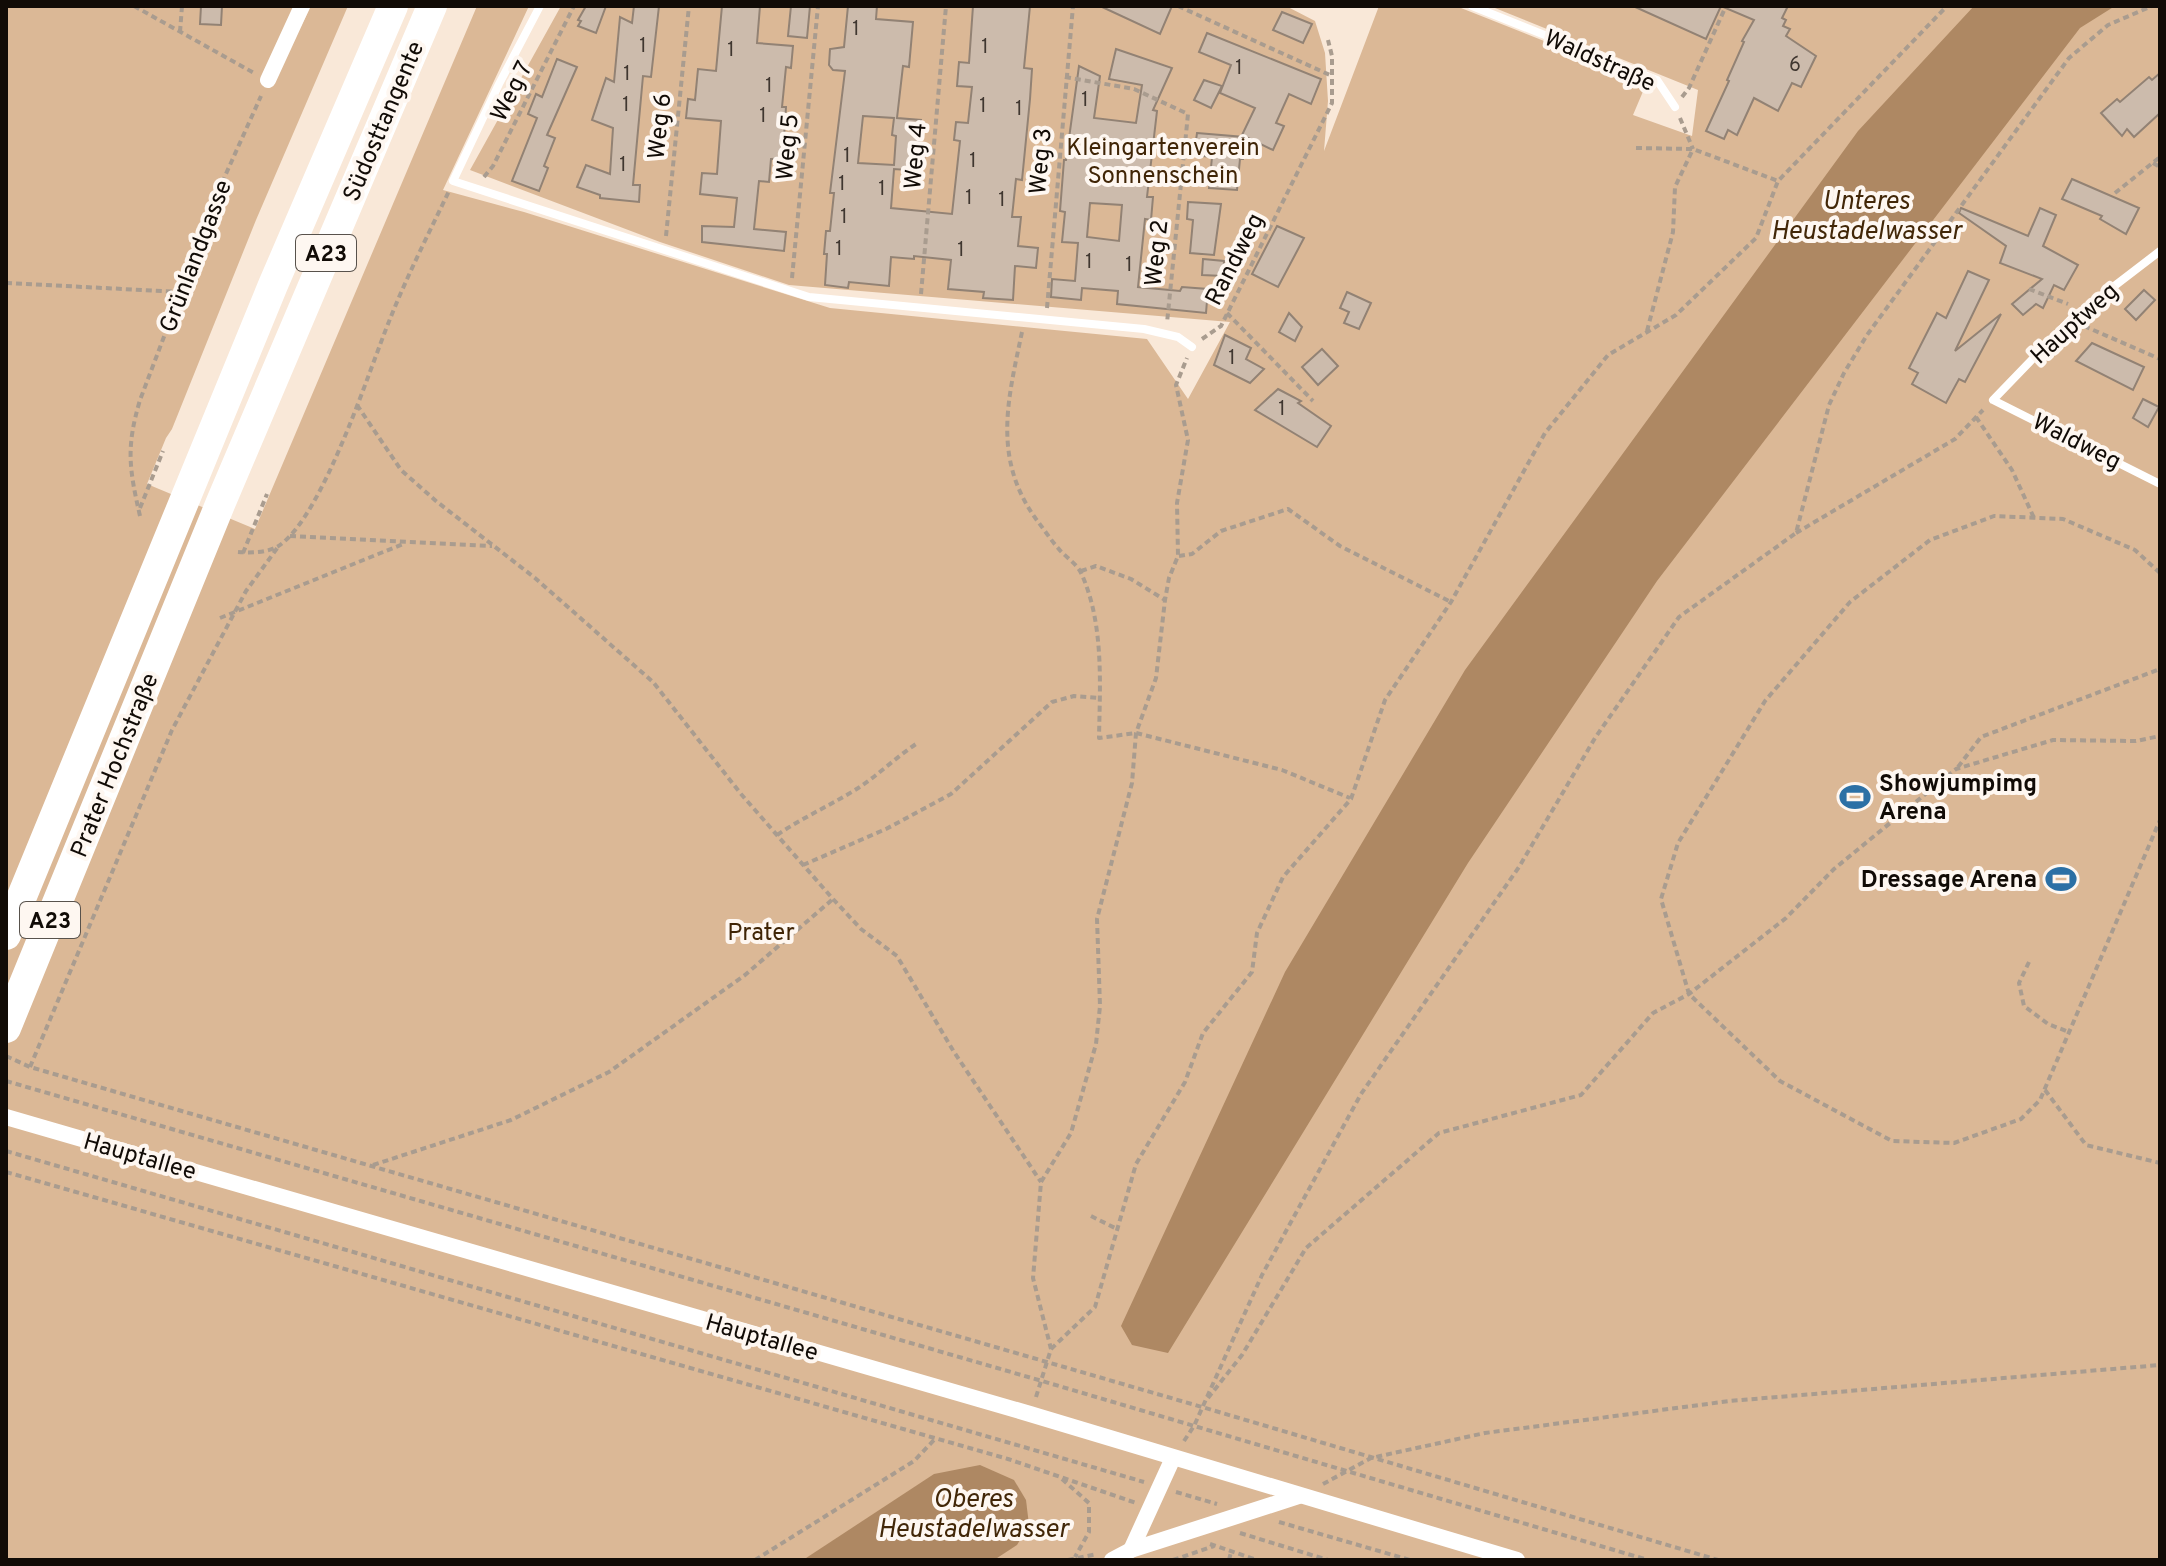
<svg xmlns="http://www.w3.org/2000/svg" width="2166" height="1566" font-family="Overpass,sans-serif">
<rect width="100%" height="100%" fill="#f9e8d8"/>
<path fill="#dbb896" d="M6,6H297L301,26L311,6H348L256,220L172,429L166,438L147,484L255,529L477,6H529L443,190L524,212L830,308L1147,339L1188,399L1230,322L789,285L660,242L470,170L561,6H1286L1315,21L1325,53L1328,101L1324,151L1379,6H1456L1647,82L1633,115L1692,136L1698,90L1490,6H2160V1560H6Z"/>
<g fill="#ae8863">
<path d="M1974,6H2115L2080,28L1657,581L1468,863L1168,1353L1132,1345L1121,1326L1285,972L1465,670L1858,131Z"/>
<path d="M980,1465L1014,1480L1026,1500L1029,1525L1017,1545L994,1560H803L934,1474Z"/>
</g>
<g fill="#ccbbac" stroke="#928274" stroke-width="2" fill-rule="evenodd">
<path d="M201,6H222L221,25L200,24Z"/>
<path d="M586,6H606L596,33L578,26L581,21L578,20Z"/>
<path d="M634,6H659L651,77L643,76L633,185H640L639,202L600,198V195L577,187L586,165L610,174L613,128L592,120L606,78L614,82L620,17L632,23Z"/>
<path d="M722,6H760L757,43L793,46L791,68L786,67L782,107H786L784,137L798,141L796,158L771,159L769,182L759,181L754,229L786,232L784,251L702,242V226L734,227L737,198L700,194L702,173L717,174L721,121L686,118L688,99L695,100L698,69L716,71Z"/>
<path d="M791,6H810L807,38L788,36Z"/>
<path d="M848,6H877L876,19L913,22L909,67L903,66L897,118L921,120L919,144H925L924,165H921V171L894,169L891,208L952,214L960,141L954,140L956,122L968,123L972,87L957,86L959,62L969,63L973,6H1030L1024,68L1032,69L1030,99L1022,180L1016,179L1012,217H1021L1018,246L1038,248L1036,268L1015,266L1013,300L983,298L984,292L948,289L951,260L914,256V259L891,257L889,286L849,282L848,288L825,285L827,254H824L826,231H830L834,193H830L845,71L833,70L829,65L830,49L844,47ZM863,116L894,118L892,135L896,136L894,165L858,163Z"/>
<path d="M1100,6H1172L1160,34Z"/>
<path d="M1633,6H1788L1782,18L1786,20L1783,26L1790,29L1786,36L1816,56L1801,87L1792,83L1778,111L1754,98L1737,135L1728,130L1724,139L1706,131L1729,81L1727,80L1744,42L1742,41L1754,20L1721,6L1706,39Z"/>
<path d="M1282,12L1312,24L1303,43L1273,30Z"/>
<path d="M1207,33L1321,79L1311,104L1289,94L1276,123L1284,126L1273,150L1242,135L1255,108L1220,93L1231,65L1199,52Z"/>
<path d="M1116,49L1172,68L1153,110L1157,111L1147,197H1153L1151,220L1145,219L1138,287L1180,291L1182,287L1208,289L1206,313L1117,304L1118,291L1082,288L1081,300L1051,297L1052,279L1075,281L1078,243L1062,242L1065,212L1060,211L1064,160H1066L1079,66L1100,76L1094,118L1136,123L1142,85L1109,79ZM1090,203L1122,205L1119,241L1087,237Z"/>
<path d="M557,59L577,67L547,135L555,138L544,166L548,168L539,191L512,181L537,118L528,114L536,94L542,97Z"/>
<path d="M2160,73V113L2134,137L2127,129L2122,136L2101,113L2117,99L2120,102L2149,77L2152,80Z"/>
<path d="M1204,80L1222,86L1211,108L1194,100Z"/>
<path d="M1197,133L1244,137L1243,159H1240L1237,190L1209,188L1212,157L1194,155Z"/>
<path d="M2072,179L2139,208L2126,234L2100,219L2102,216L2062,199Z"/>
<path d="M1188,202L1221,204L1214,255L1190,253L1193,220L1187,219Z"/>
<path d="M1961,208L2028,236L2040,208L2056,215L2043,246L2078,265L2064,290L2054,285L2043,308L2036,304L2023,315L2012,304L2042,279L2000,263L2006,246L1959,213Z"/>
<path d="M1277,226L1304,238L1278,287L1252,274Z"/>
<path d="M1203,259L1224,261L1223,276L1202,275Z"/>
<path d="M1968,271L1989,280L1955,351L2001,314L1965,382L1959,379L1946,403L1912,384L1918,373L1909,368L1937,313L1946,318Z"/>
<path d="M2144,290L2155,300L2136,320L2125,309Z"/>
<path d="M1347,292L1371,303L1359,329L1344,323L1349,312L1340,308Z"/>
<path d="M1289,313L1302,327L1295,341L1279,332Z"/>
<path d="M1225,335L1251,348L1246,359L1264,369L1250,383L1214,365Z"/>
<path d="M2092,343L2144,367L2133,390L2076,361Z"/>
<path d="M1322,349L1338,366L1318,385L1302,367Z"/>
<path d="M1278,389L1301,401L1298,403L1331,426L1317,447L1255,410Z"/>
<path d="M2143,399L2159,407L2148,427L2133,418Z"/>
</g>
<g fill="none" stroke-linecap="round" stroke-linejoin="round">
<g stroke="#a99c8f" stroke-width="4" stroke-dasharray="6 4" stroke-linecap="butt">
<path d="M134,6L254,73"/>
<path d="M1178,6L1332,76"/>
<path d="M180,32L182,6"/>
<path d="M1065,77L1134,89L1188,114L1167,323"/>
<path d="M1682,97L1689,88L1726,6"/>
<path d="M1680,118L1693,149"/>
<path d="M1636,148L1693,149L1778,181"/>
<path d="M2153,163L2160,167"/>
<path d="M484,177L493,166L574,6"/>
<path d="M2115,193L2160,157"/>
<path d="M666,236L689,6"/>
<path d="M792,278L818,6"/>
<path d="M6,283L182,292"/>
<path d="M2029,289L2068,304"/>
<path d="M921,294L946,6"/>
<path d="M1047,308L1073,6"/>
<path d="M1227,313L1313,401"/>
<path d="M2084,326L2160,359"/>
<path d="M1647,331L1673,232L1675,187L1693,149"/>
<path d="M1022,332C1008,399 992,458 1036,519C1043,528 1050,539 1058,548C1065,557 1078,564 1082,575C1104,625 1100,684 1099,738L1136,733L1282,770L1350,798"/>
<path d="M1202,339L1221,326L1332,103V56L1328,40"/>
<path d="M357,405L401,470L436,501L535,578L653,682L741,794L833,899L861,929L897,956L954,1052L1041,1182"/>
<path d="M1976,417L2012,470L2034,518"/>
<path d="M140,508L163,451"/>
<path d="M140,516C129,468 126,447 140,400L225,176L261,96"/>
<path d="M1796,533L1955,439L1983,410"/>
<path d="M290,536L492,546"/>
<path d="M238,552C250,553 269,553 280,545C324,513 368,373 390,319C407,276 429,233 449,191"/>
<path d="M243,553L267,494"/>
<path d="M1179,556L1192,554L1221,531L1288,509L1340,546L1451,602"/>
<path d="M1081,571L1096,566L1131,579L1165,600"/>
<path d="M2160,573L2135,550L2063,519L1994,516L1930,540L1850,602L1765,701L1678,843L1661,899L1689,994L1780,1081L1892,1141L1954,1143L2021,1119L2040,1100L2160,820"/>
<path d="M220,618L403,544"/>
<path d="M1958,767L1981,737L2160,669"/>
<path d="M777,835C802,818 829,806 855,790C876,777 895,758 916,744"/>
<path d="M803,865L886,829L951,794L1052,702L1074,696L1100,698"/>
<path d="M2029,962L2019,983L2024,1006L2048,1024L2069,1032"/>
<path d="M6,1056L30,1067L1202,1407L1718,1560"/>
<path d="M30,1067L172,730L246,591L278,547"/>
<path d="M6,1081L1042,1381L1648,1560"/>
<path d="M2045,1090L2086,1145L2160,1163"/>
<path d="M6,1151L1144,1482"/>
<path d="M373,1165L511,1120L609,1072L745,975L833,899"/>
<path d="M6,1172L1008,1459L1136,1503"/>
<path d="M1091,1216L1117,1229"/>
<path d="M1051,1349L1095,1307L1136,1164L1185,1082L1203,1033L1252,972L1257,933L1283,877L1351,799L1385,700L1451,602L1545,433L1608,355L1676,315L1756,238L1778,181L1947,6"/>
<path d="M1036,1397L1051,1349L1033,1278L1041,1182L1071,1133L1096,1044L1100,1006L1097,919L1132,783L1136,733L1156,678L1165,600L1169,578L1178,556L1177,503L1188,440L1176,385L1187,358"/>
<path d="M1208,1398L1242,1355L1306,1248L1439,1133L1581,1095L1653,1013L1689,994L1786,918L1834,869L1956,769L2053,740L2136,741L2160,736"/>
<path d="M1184,1441L1194,1426L1262,1275L1361,1094L1519,867L1595,738L1679,617L1796,533L1829,405L1844,373L1867,335L2069,58L2108,25L2152,6"/>
<path d="M1062,1479L1089,1503V1532L1075,1557"/>
<path d="M1323,1484L1371,1458L1485,1433L1730,1401L2160,1365"/>
<path d="M1176,1492L1217,1504"/>
<path d="M1279,1522L1410,1560"/>
<path d="M1240,1533L1328,1560"/>
<path d="M1210,1544L1257,1560"/>
<path d="M755,1560L914,1461L935,1439"/>
<path d="M1068,1560L1097,1554"/>
<path d="M1173,1560L1214,1546"/>
<path d="M1229,1560L1231,1552"/>
</g>
<g stroke="#fff" stroke-width="8">
<path d="M540,6L499,84L453,181L809,297L1144,329L1178,337L1192,347"/>
<path d="M1472,6L1657,80L1675,107"/>
<path d="M2160,251L2070,320L1993,400L2160,484"/>
</g>
<g stroke="#fff" stroke-width="16">
<path d="M268,80L302,6"/>
<path d="M6,1117L1030,1414L1517,1560"/>
<path d="M1131,1550L1173,1458"/>
<path d="M1112,1560L1131,1550L1299,1496"/>
</g>
<g stroke="#fff" stroke-width="30">
<path d="M6,935L273,285L393,6"/>
<path d="M6,1028L221,502L432,6"/>
</g>
</g>
<defs>
<g id="stadium-bare" transform="scale(2.4)"><path d="M0-5a6.5 5 0 1 0 0 10a6.5 5 0 1 0 0-10ZM-3.5-1.8h7v3.6h-7Z" fill="#2c70a5" stroke="#fef7f1" stroke-width="2.5" paint-order="stroke"/></g>
</defs>
<g fill-rule="evenodd">
<use href="#stadium-bare" x="1855" y="797"/>
<use href="#stadium-bare" x="2061" y="879"/>
</g>
<g text-anchor="middle" stroke-width="8" stroke-linejoin="round" paint-order="stroke">
<g font-size="20" fill="#403730">
<text x="856" y="35">1</text>
<text x="643" y="52">1</text>
<text x="985" y="53">1</text>
<text x="731" y="56">1</text>
<text x="1795" y="71">6</text>
<text x="1239" y="74">1</text>
<text x="627" y="80">1</text>
<text x="769" y="92">1</text>
<text x="1085" y="106">1</text>
<text x="626" y="111">1</text>
<text x="983" y="112">1</text>
<text x="1019" y="115">1</text>
<text x="763" y="122">1</text>
<text x="847" y="162">1</text>
<text x="973" y="167">1</text>
<text x="623" y="171">1</text>
<text x="842" y="190">1</text>
<text x="882" y="195">1</text>
<text x="969" y="204">1</text>
<text x="1002" y="206">1</text>
<text x="844" y="223">1</text>
<text x="839" y="255">1</text>
<text x="961" y="256">1</text>
<text x="1089" y="268">1</text>
<text x="1129" y="271">1</text>
<text x="1232" y="364">1</text>
<text x="1282" y="415">1</text>
</g>
<g fill="#fef7f1" stroke="#58524c" stroke-width="2">
<rect x="296" y="235" width="60" height="36" rx="6"/>
<rect x="20" y="902" width="60" height="36" rx="6"/>
</g>
<g font-size="22" font-weight="bold" fill="#110b06">
<text x="326" y="261">A23</text>
<text x="50" y="928">A23</text>
</g>
<g font-size="24" fill="#110b06" stroke="#fef7f1">
<text transform="translate(1600 60) rotate(24)" y="8">Waldstraße</text>
<text transform="translate(511 91) rotate(-63)" y="8">Weg 7</text>
<text transform="translate(383 121) rotate(-67)" y="8">Südosttangente</text>
<text transform="translate(659 126) rotate(-84)" y="8">Weg 6</text>
<text transform="translate(787 147) rotate(-85)" y="8">Weg 5</text>
<text transform="translate(915 156) rotate(-85)" y="8">Weg 4</text>
<text transform="translate(1040 161) rotate(-85)" y="8">Weg 3</text>
<text transform="translate(1156 253) rotate(-84)" y="8">Weg 2</text>
<text transform="translate(195 256) rotate(-69)" y="8">Grünlandgasse</text>
<text transform="translate(1234 259) rotate(-63)" y="8">Randweg</text>
<text transform="translate(2074 323) rotate(-42)" y="8">Hauptweg</text>
<text transform="translate(2077 441) rotate(27)" y="8">Waldweg</text>
<text transform="translate(114 765) rotate(-68)" y="8">Prater Hochstraße</text>
<text transform="translate(140 1156) rotate(16)" y="8">Hauptallee</text>
<text transform="translate(762 1337) rotate(16)" y="8">Hauptallee</text>
</g>
<g font-size="24" fill="#402506" stroke="#fef7f1">
<text x="1163" y="155">Kleingartenverein<tspan x="1163" dy="28">Sonnenschein</tspan></text>
<text x="761" y="940">Prater</text>
</g>
<g font-size="24" font-weight="bold" fill="#110b06" stroke="#fef7f1" text-anchor="start">
<text x="1879" y="791">Showjumpimg<tspan x="1879" dy="28">Arena</tspan></text>
<text x="2037" y="887" text-anchor="end">Dressage Arena</text>
</g>
<g font-size="26" font-style="italic" fill="#422708" stroke="#fef7f1">
<text x="1866" y="209">Unteres<tspan x="1866" dy="30">Heustadelwasser</tspan></text>
<text x="973" y="1507">Oberes<tspan x="973" dy="30">Heustadelwasser</tspan></text>
</g>
</g>
<rect width="2166" height="1566" fill="none" stroke="#110b06" stroke-width="16"/>
</svg>
